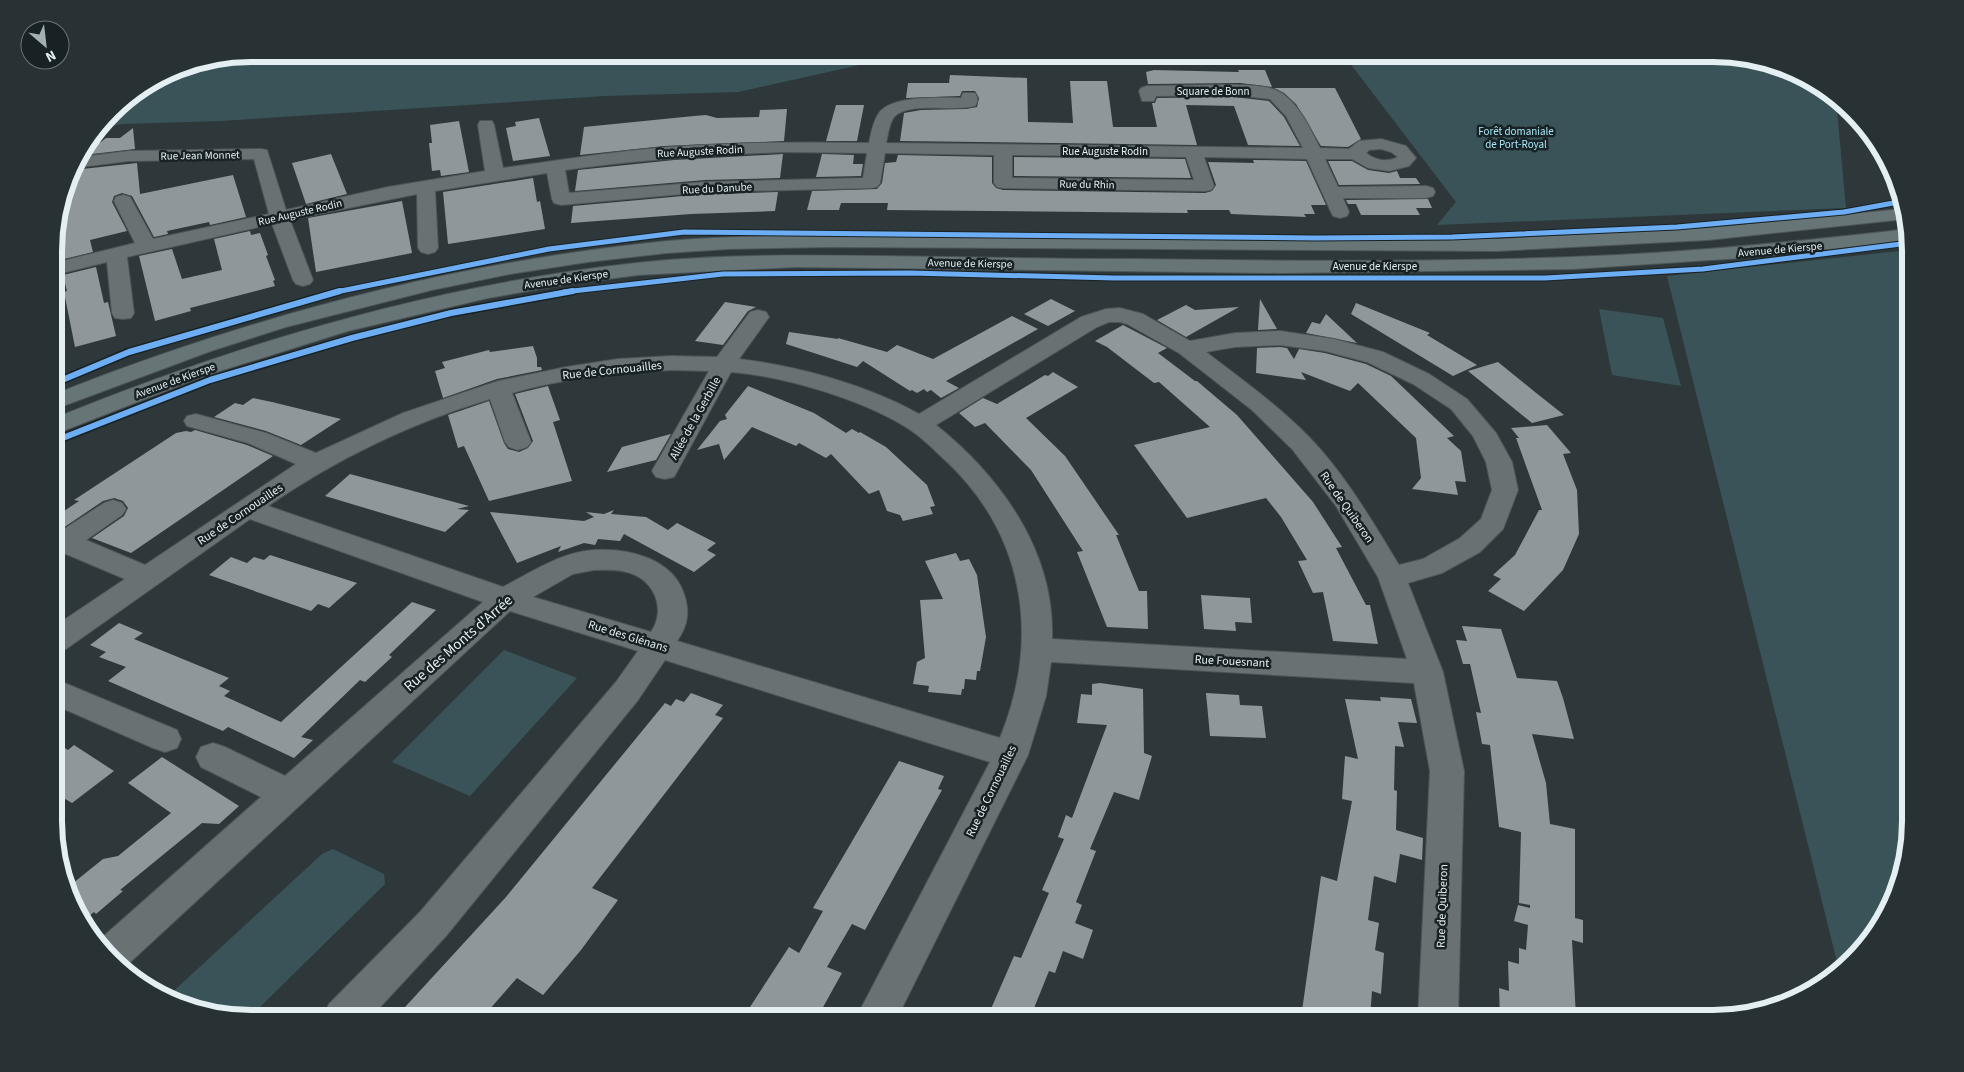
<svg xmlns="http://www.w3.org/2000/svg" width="1964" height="1072" font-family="'Source Sans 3',sans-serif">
<rect width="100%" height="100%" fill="#2e383a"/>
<g fill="#395359">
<path d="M252,54H909L738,92L605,96L221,121L122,124L102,128L121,103L176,69Z"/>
<path d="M978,54H1712L1800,74L1836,99L1846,208L1437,225L1456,202L1349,62Z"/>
<path d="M1909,250L1910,820L1890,908L1861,951L1839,970L1667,276Z"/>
<path d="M1599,309L1663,318L1681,386L1612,375Z"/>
<path d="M504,650L577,678L470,796L392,762Z"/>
<path d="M333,849L384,874L385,884L249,1018L166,998L322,854Z"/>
</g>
<g fill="#8f979a">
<path d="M1154,70L1239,72L1238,70H1265L1272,87L1240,83L1148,84L1146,72Z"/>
<path d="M950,75L1027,78L1028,122L1073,123L1070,81H1107L1113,127H1157L1152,103H1155L1157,98L1234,97L1269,101L1284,117L1300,146L1248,145L1234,106L1186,105L1197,145L900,141L904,113L921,110L966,109L977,107L979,98L975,91H962L960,96L906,98L908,83H949Z"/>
<path d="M1274,88H1335L1361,139L1348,147L1321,146L1296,104L1284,93Z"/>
<path d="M836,105H864L857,141H826Z"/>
<path d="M787,109L784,141L664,146L580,155L584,127L694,116L706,115L717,118L759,117L760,110Z"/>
<path d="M539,118L550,156L513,161L506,128L516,126L515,122Z"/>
<path d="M459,121L469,172L441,176L440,170L432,171L429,143H432L430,125Z"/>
<path d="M133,128L135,149L84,155L106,138H120Z"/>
<path d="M331,154L347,194L306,204L292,163Z"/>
<path d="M783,154L780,178L705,180L575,191L578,170L674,160Z"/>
<path d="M822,154L854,155L853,164H863L861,176L816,177Z"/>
<path d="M898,155L992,157V183L996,188L1003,190L1205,193L1212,191L1216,185L1208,162L1254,163L1253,160L1306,161L1326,205H1311L1315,214H1304L1306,217L1231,214L1229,210H1187L1188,213L887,210L888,203H841L839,210H807L812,191L877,189L882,183L885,163L896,162Z"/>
<path d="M1014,157L1185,159L1191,178L1014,176Z"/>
<path d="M1328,161H1352L1368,170L1389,173L1397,171L1400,178H1416L1420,184L1339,185Z"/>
<path d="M137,163L140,194L233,175L246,217L210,225L209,222L167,231L168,234L154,237L132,196L122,193L114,196L112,202L127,231L90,240L93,252L60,260L58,248H54V239L73,170Z"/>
<path d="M533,178L537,202L540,201L545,229L448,244L443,192Z"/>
<path d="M778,192L775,211L691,214L571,223L573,206L705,194Z"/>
<path d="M1428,199L1432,208H1416L1420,215H1361L1356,204H1348L1346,200Z"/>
<path d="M402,201L412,253L316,272L308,218Z"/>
<path d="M250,231L251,235L260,233L268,255L266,256L275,280L273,281L275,286L190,308L191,311L155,321L139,256L172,249L182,279L222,270L214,239Z"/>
<path d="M96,267L104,303L108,302L116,336L75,347L64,292L67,291L63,275Z"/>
<path d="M1051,299L1075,311L1048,326L1024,314Z"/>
<path d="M1260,299L1277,329L1258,330Z"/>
<path d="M725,302L756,307L748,311L723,345L695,341Z"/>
<path d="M1356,303L1430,333L1427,335L1477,365L1453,376L1351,314Z"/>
<path d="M1186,305L1195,310L1239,307L1186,337L1157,320Z"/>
<path d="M1326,314L1357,343L1306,333L1312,322L1320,324Z"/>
<path d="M1012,316L1038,329L946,381L959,388L941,398L931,390L927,392L924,389L917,393L912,390L910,391L863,361L857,367L786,344L789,332L838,339V338L887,352L897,345L933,359Z"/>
<path d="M1123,325L1167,348L1158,353L1195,381H1197L1237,415L1313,502L1342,547L1336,548L1366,605H1370L1378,644L1333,641L1323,592L1313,593L1298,561L1307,560L1281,517L1266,498L1187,518L1134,445L1210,427L1159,382L1154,383L1107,347L1095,341Z"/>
<path d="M533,346L537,358V367H541L542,370L497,379L443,398L435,371L445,368L442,362L489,350L490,352Z"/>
<path d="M1280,347L1287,348L1294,359L1299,349L1325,353L1366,364L1391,376L1454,436L1447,438L1461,451L1466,482L1455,481L1458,495L1412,489L1421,478L1416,438L1358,383L1350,391L1301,372L1306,380L1256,373L1257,348Z"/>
<path d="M1498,362L1535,392L1564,415L1532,423L1468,371Z"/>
<path d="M1053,372L1078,387L1026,418L1065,456L1119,535H1116L1139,591H1147L1148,629L1107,627L1077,552L1083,551L1031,470L985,423L975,427L959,413L983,398L997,404L1045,375L1048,376Z"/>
<path d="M548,386L560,420L553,422L572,481L489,501L464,446L458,448L448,415L489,401L504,443L508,449L519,452L528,448L533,441L515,394Z"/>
<path d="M748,386L814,413L846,433L852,429L859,433L860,432L886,447L927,485L935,506L930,507L933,514L903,521L900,515L887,511L879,490L869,494L831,454L826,458L799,443L796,446L752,427L724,460L719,444L697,450L720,421L727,419L725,415Z"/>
<path d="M253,398L272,402L341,419L301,445L266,431L214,417L235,403L243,405Z"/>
<path d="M1547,425L1571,453L1563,454L1577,490L1579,534L1563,570L1524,611L1488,591L1501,579L1493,575L1515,555L1539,510H1542L1516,438H1519L1511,428Z"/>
<path d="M195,430L247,445L273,456L131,553L92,538L124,516L128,508L123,501L114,498L103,501L63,528L55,525V517L79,501L74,500L176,433L186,431L191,432Z"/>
<path d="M671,434L656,460L607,472L622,447Z"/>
<path d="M350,474L469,506L457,509L469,510L445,532L325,496Z"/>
<path d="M614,510L611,514L646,517L668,530L677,523L716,543L707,550L716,555L694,572L624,534L620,541L598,539L595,545L584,543L558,552L561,546L517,563L490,512L584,521L594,517L586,512L604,514Z"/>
<path d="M956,553L960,561L969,559L977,575L986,637L980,671H977L976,680L965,679L964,689H962L961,695L928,692L929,686L913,684L917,662L925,658L920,600L943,599L925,561Z"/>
<path d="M270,555L326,573L357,583L329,608L318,604L311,611L209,575L231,557L247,563L254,557L264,560Z"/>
<path d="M1201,595L1250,598L1252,623L1235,622L1236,631L1204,629Z"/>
<path d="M412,602L436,610L389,655L392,657L365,682L360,680L301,737L313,740L294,758L228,727L223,731L108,681L126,667L99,657L106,652L90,645L119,623L143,633L134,639L229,678L219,686L230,691L224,696L281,722Z"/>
<path d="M1462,626L1501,629L1517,678L1557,681L1563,698L1574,739L1532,734L1546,783L1550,824L1575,829V918L1583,920V943L1572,940L1576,1018H1500L1499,988L1509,991L1508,961L1519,964V948L1526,950L1528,925L1514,921L1518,905L1530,908V905L1519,903L1521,832L1499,827L1490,745L1482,744L1476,712L1481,713L1470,664H1463L1456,640L1467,641Z"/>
<path d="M1100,683L1143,689L1144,753L1152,756L1139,800L1114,792L1090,849L1096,851L1076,902L1082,905L1075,923L1093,930L1083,959L1063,951L1055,973L1049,971L1030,1018H987L1014,956L1021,958L1049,893L1042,890L1064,839L1058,837L1066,815L1072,818L1107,725L1077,723L1081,694L1092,695V684Z"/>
<path d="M691,693L723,705L715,715L723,718L592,888L618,900L581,950L543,995L517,978L482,1018H395L506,897L665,703L671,706L676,699L684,702Z"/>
<path d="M1206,693L1239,695L1240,705L1262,706L1266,738L1210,736Z"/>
<path d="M1380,697L1411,699L1417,723L1398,722L1404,747L1395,746L1394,790L1397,791L1396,830L1423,838L1422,860L1400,854L1396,883L1374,876L1368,920L1379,923L1375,950L1384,953L1381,994L1372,991L1370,1018H1301L1321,876L1337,881L1352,801L1342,799L1345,756L1358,759L1345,699L1381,701Z"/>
<path d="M55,742L68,750L74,745L114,771L72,803L55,793Z"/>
<path d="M162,757L239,806L219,824L202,823L120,890L123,891L96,914L94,912L83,921L69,896L67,888L103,859L118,856L171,813L128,783Z"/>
<path d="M899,761L944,776L938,789L942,790L865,930L852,924L827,967L842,973L817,1018H755L760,1011L750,1007L789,947L799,953L823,911L813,908Z"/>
</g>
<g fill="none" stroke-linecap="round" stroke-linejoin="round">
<g stroke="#4c5558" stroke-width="2">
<g id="minor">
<path d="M1214,85C1233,85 1268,83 1283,94C1300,106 1311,130 1320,148L1349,149L1359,141L1381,139L1406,146L1416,158L1409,166L1389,171L1368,168L1352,159H1325L1338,187L1426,186L1433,188L1435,192L1433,196L1426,198H1343L1349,212L1347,216L1340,218L1333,216L1331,212L1307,159L1204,157L1214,186L1211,190L1205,191L1003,188L997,187L994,183V155L885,153L880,183L877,187L871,188L705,192L561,205L554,203L552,199L547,173L435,191L438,248L435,252L428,254L421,252L418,248L417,194L290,220L313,280L310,284L303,286L296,284L293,280L272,224L127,257L134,313L131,318L123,319L115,318L112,313L107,262L54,275V263L135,243L114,201L116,197L123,195L130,197L153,239L269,214L254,159L129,161L73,168L80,157L129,151L261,149L267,150L286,210L388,187L485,171L478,125L480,121H492L494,125L503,168C564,160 625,149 687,146C748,142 809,142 869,143C871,133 873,121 879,113C892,95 941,98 961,98L963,93H975C978,97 978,102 975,106C954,112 909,101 894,117C889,123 888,136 886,143L1303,148L1286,116L1270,99L1234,95L1156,96L1154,101H1142L1139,91L1141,88L1147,86ZM1381,149L1391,152L1398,157C1387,163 1375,160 1366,153L1369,150ZM784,152L867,153L863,178L705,182L569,193L565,170C638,160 710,155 784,152ZM1012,155L1186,157L1194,180L1012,178Z"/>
<path d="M1120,308L1143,314L1190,341L1235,333L1280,331L1334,339L1383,352L1429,374L1467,399L1496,433L1512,462L1518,490L1503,529L1480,552L1442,573L1408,583L1443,672L1464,771L1458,1018H1418L1430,771L1414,683L1051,662L1046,696L1028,755L897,1018H856L990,762L665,660L638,700L446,936L370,1018H323L329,1004L420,912L616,682L638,651L510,611L126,966L97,942L261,797L201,767L196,757L201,747L213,743L225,747L285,776L483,602L250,519L66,649L55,652V626L125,579L66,554L55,558V535L104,503L113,500L122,503L126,509L122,515L86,540L145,565L296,464L248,443L187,426L184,421L187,416L196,414L266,433L316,453L403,413L498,381L566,367L618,359L671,356L717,357L750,312L758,310L766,312L769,317L739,359C798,366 867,385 919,414L1081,317L1106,309ZM1109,322H1120L1127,324L1179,353L1252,410L1292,449L1336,506L1378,577L1407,659L1052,639C1055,552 1001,477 936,425L1097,327ZM1280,345L1325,351L1367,362L1413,384L1451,409L1473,436L1486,462L1492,490L1481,519L1460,538L1423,559L1399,565C1372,521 1345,474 1309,437C1278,405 1241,379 1206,352L1235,347ZM671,370L709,371L652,471L656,477L665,479L674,477L731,372C783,376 860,399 904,426C920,435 932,448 945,460C1025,534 1041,638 1000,738L677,641C688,625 690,612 684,594C672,558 628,548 594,550C561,552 532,572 503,587L268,506C336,459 411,423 490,399L505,442L509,447L518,450L527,447L531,442L512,393C564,378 618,373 671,370ZM594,570C604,570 616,569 626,572C654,578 667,609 651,632L533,597L573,574Z"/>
<path d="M55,679L177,730L181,739L177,748L165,752L153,748L55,705Z"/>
</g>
</g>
<g stroke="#4c5558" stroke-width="2">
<g id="major">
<path d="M1902,209L1906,219L1708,240L1497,251L831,247L728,249L667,253L588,262L510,274L432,290L286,327L211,351L55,409V394C252,316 456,262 667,241C721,236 776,236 831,235L1497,239L1708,228Z"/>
<path d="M1909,229V241L1742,258L1574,269L1282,273L796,267L638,275L563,285L488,298L348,331L204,376L55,434V418C242,342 435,285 636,263C717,254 800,255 881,256C966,257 1051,259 1136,259C1296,261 1457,263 1617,255C1715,250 1812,240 1909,229Z"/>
</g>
</g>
<use href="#minor" fill="#6a7173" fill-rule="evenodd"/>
<use href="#major" fill="#677576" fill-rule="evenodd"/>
<g stroke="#182123" stroke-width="7">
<g id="cycleway-far1">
<path d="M336,292L549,249L684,232L1315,238L1452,237L1677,227L1844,212L1899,202"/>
<path d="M564,292L723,274L910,273L1114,278H1545L1703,269L1909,243"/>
</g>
</g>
<g stroke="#182123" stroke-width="9">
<g id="cycleway">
<path d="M55,383L129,352L340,291"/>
<path d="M55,441L210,380L352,338L451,313L573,291"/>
</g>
</g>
<use href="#cycleway-far1" stroke="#6dadf4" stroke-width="5"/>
<use href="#cycleway" stroke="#6dadf4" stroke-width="6"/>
</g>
<g text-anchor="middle" stroke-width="5" stroke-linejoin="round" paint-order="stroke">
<g font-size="11" fill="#e4eff3" stroke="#182123">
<text x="1213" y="95">Square de Bonn</text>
<text transform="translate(700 151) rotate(-3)" y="4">Rue Auguste Rodin</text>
<text x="1105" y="155">Rue Auguste Rodin</text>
<text transform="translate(200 155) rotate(-1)" y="4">Rue Jean Monnet</text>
<text transform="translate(1087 184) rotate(1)" y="4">Rue du Rhin</text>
<text transform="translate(717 188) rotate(-3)" y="4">Rue du Danube</text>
<text transform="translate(300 212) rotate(-13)" y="4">Rue Auguste Rodin</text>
<text transform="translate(1780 249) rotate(-5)" y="4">Avenue de Kierspe</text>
<text transform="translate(970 263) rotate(1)" y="4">Avenue de Kierspe</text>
<text x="1375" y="270">Avenue de Kierspe</text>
<text transform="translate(566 279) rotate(-8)" y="4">Avenue de Kierspe</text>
<text transform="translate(175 380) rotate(-20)" y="4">Avenue de Kierspe</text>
</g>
<g font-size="11" fill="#a6e8f9" stroke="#182123">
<text x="1516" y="135">Forêt domaniale<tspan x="1516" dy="13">de Port-Royal</tspan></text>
</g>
<g font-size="12" fill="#e4eff3" stroke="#182123">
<text transform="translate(612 370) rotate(-6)" y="4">Rue de Cornouailles</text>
<text transform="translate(695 418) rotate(-61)" y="4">Allée de la Gerbille</text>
<text transform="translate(1347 507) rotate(55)" y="4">Rue de Quiberon</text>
<text transform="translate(240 514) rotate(-34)" y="4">Rue de Cornouailles</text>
<text transform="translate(628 636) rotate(17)" y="4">Rue des Glénans</text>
<text transform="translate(1232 661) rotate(3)" y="4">Rue Fouesnant</text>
<text transform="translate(991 791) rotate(-64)" y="4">Rue de Cornouailles</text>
<text transform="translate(1442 906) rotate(-88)" y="4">Rue de Quiberon</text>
</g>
<g font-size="15" fill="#e4eff3" stroke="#182123">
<text transform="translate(458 643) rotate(-41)" y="5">Rue des Monts d'Arrée</text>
</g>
</g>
<path d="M0 0H1964V1072H0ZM251 62H1713A189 189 0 0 1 1902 251V821A189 189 0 0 1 1713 1010H251A189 189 0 0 1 62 821V251A189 189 0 0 1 251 62Z" fill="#283134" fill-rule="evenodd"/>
<path fill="none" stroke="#e4eff3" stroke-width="6" d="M251 62H1713A189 189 0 0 1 1902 251V821A189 189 0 0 1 1713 1010H251A189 189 0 0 1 62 821V251A189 189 0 0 1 251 62Z"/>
<g transform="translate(45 45) rotate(152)"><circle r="24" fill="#182123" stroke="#6a7376"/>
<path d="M0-4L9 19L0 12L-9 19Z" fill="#a4afb2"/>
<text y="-8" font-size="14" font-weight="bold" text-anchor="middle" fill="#e4eff3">N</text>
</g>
</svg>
